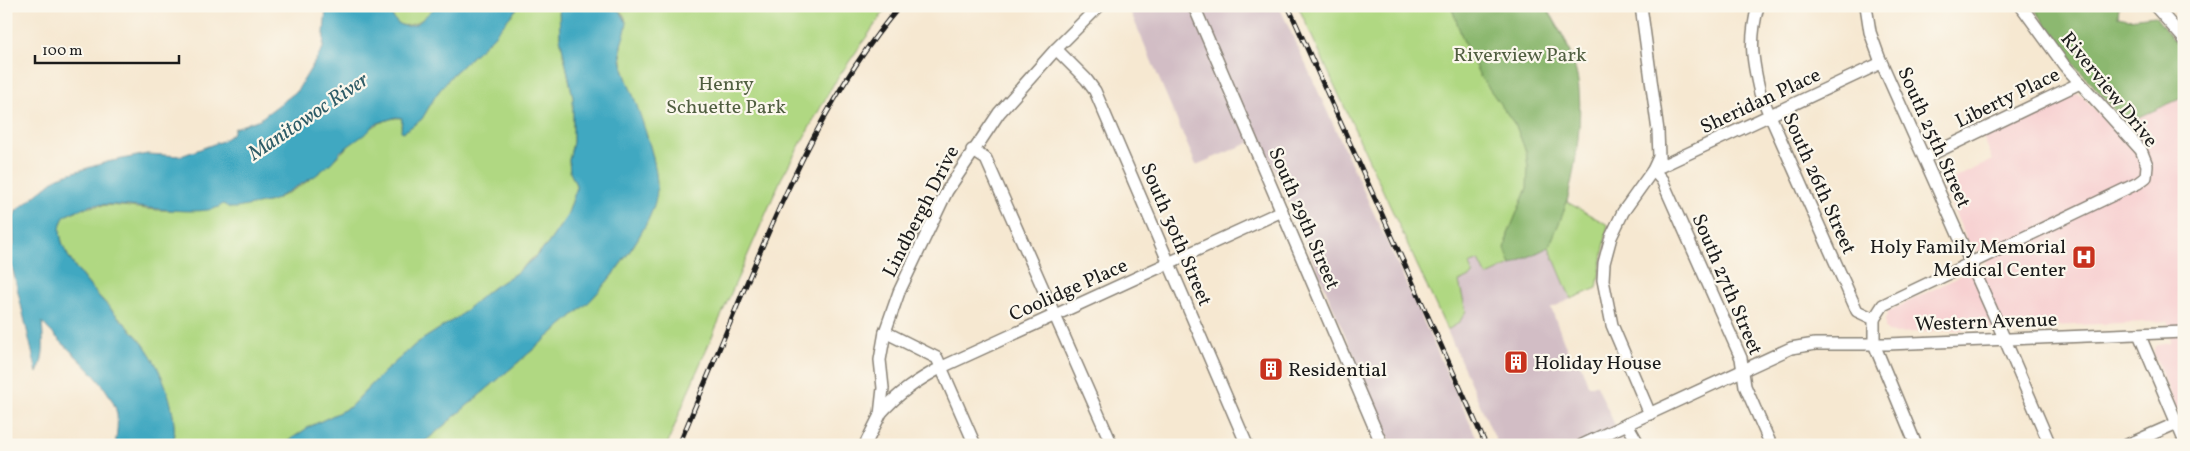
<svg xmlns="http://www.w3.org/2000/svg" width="2190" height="451" font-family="Vollkorn,serif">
<rect width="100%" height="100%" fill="#fbf7ec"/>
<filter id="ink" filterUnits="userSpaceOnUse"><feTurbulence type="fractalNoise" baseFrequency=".02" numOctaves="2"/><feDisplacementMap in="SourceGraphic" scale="10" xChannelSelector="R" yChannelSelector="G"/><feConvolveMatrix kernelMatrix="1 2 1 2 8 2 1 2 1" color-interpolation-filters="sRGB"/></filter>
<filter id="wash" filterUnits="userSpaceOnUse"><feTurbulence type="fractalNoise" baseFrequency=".0096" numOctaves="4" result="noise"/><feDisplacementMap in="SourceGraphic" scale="20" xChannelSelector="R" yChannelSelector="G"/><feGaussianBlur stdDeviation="1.12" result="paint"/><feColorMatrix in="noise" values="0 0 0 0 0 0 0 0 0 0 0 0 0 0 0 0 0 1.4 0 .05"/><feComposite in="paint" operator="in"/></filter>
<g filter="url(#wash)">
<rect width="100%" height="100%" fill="#f6e8d1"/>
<path fill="#f7cfd0" d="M2074,93L2082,96L2113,129L2184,97V412L2179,413L2177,410L2154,355V349L2157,345L2170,343L2168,321L1894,333L1888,332L1885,328V319L1889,311L1987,263L1981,250L1974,251L1970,247L1942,184L1993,160L1983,136Z"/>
<g fill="#d2bdc5">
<path d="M1128,6H1279L1480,445H1392L1261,138L1196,165Z"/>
<path d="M1549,247L1571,299L1551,308L1571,360L1578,357L1588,385H1597L1621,439L1629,445H1498L1447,330L1459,323V282L1469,264L1479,260L1487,276Z"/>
</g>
<g fill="#b0d882" stroke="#667a4f">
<path d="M390,6H438C423,21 395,41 390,6Z"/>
<path d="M519,6H559L560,37L573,97V142L569,160L570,172L576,185V190L567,216L547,245L516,273L488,291L458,317L417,343L383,373L350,407L309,427L282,445H174C177,409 163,374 144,345C126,319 39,250 65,216C105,195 132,212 172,210C189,209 205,205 221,204C235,204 262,205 274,200C288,193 304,185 316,175C339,158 373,115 402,118L401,126L404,132L422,119L436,95L452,75L492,38Z"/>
<path d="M612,6H888L833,85L781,179L690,387L667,445H421L589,302C612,278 648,232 655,200C664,161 632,105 623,67C622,61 621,53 621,48C621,34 635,14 614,9Z"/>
<path d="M1298,6H1546C1553,19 1563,33 1568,47C1587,97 1577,150 1567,202L1608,225L1597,288L1571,299L1549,247L1487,276L1479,260L1469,264L1473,275L1459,282L1466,311L1459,323L1447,330Z"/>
</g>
<g fill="#8cb870" stroke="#546a46">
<path d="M1451,6H1546C1558,28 1570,48 1576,72C1585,106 1576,167 1567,201C1563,216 1555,232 1549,247L1511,265L1505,249L1508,234L1527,188L1528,167L1526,152L1516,126L1480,76L1465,45Z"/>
<path d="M2033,6H2119L2118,17L2128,19L2155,16L2171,37L2184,48V97L2126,123L2066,55Z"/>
</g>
<g fill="#41a8c1" stroke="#2e626e">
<path d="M326,6H390C391,15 395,25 405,26C420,28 426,12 437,7C443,4 507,6 519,6L492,38L452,75L436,95L422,119L404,132L401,131L402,118L396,117L375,124L368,132L340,152L331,163L315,176L272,201L237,208H230L223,204C207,221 120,201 94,205C86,206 72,212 65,216C39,250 126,320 144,345C164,373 177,409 174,445H115C117,434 118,425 117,414C111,382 62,346 42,322C43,340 46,355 37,373L10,258L6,255L14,245L13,220L16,211L58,177L107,162L147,154L181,156L222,141L231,135L235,128L260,119L297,91L323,48Z"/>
<path d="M559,6H612L614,9L620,11L627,23C626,31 623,38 621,45C618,63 629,84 635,100C643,124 658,164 657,189C657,221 611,279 589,302L421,445H282L309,427L350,407L383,373L417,343L458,317L488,291L516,273L533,259L547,245L567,216L576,190V185L570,172L569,160L573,142V97L560,37Z"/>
</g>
</g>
<g filter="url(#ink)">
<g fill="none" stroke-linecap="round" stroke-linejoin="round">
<g stroke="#898276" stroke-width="14">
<g id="minor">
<path d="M1192,6L1196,11L1382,445"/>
<path d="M1641,6L1658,131L1659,157L1653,170L1623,212L1611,237L1604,263L1603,280L1612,325L1650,414"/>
<path d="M1758,6C1749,40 1752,59 1760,93L1857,311L1874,319V344L1916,445"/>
<path d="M1866,6L1870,32L1879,57L2005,340L2050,445"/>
<path d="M2155,6L2184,39"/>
<path d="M1056,49L1086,79L1095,91L1247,445"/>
<path d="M972,150L986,159L1112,445"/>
<path d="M1924,158L2080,83"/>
<path d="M1874,319L1883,305L2138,183L2146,177L2147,165L2141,150L2064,65L2021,6"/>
<path d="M885,332L937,358L975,445"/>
<path d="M2139,334L2184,440"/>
<path d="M880,414C898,393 918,380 942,367L1282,211"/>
<path d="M1627,424L1639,445"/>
<path d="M865,445L880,415L883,388L880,360L885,332L899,292L947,191L999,113L1056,49L1099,6"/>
<path d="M1582,445L1791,348L1815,344H1888L2184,332"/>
<path d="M1771,445L1745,386L1741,358L1662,180L1653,170L1881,63"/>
<path d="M2127,445L2184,420"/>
</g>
</g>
<use href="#minor" stroke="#fff" stroke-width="11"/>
<g stroke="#1c1c1c" stroke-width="5">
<g id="rail">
<path d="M1288,6L1486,445"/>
<path d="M679,445C702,390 725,335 748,280C787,187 833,84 900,6"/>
</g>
</g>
<use href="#rail" stroke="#fbf7ec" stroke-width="3" stroke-dasharray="9" stroke-linecap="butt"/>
</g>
</g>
<defs>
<g id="hospital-square" transform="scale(1.25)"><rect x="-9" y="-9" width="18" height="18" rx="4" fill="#c8321e" stroke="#fbf7ec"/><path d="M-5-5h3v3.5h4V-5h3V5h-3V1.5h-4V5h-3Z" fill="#fff"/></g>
<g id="building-square" transform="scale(1.25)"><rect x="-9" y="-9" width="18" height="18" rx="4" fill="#c8321e" stroke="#fbf7ec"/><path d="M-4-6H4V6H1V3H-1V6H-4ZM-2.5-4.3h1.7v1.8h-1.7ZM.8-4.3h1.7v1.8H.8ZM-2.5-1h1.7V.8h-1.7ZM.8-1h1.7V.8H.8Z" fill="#fff"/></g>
</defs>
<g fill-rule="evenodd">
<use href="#hospital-square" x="2084" y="257"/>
<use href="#building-square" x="1516" y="362"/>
<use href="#building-square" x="1271" y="369"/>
</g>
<g text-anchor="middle" stroke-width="4.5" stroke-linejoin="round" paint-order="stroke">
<g font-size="20" fill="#505e40" stroke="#fbf7ec">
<text x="1520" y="61">Riverview Park</text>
<text x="726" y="90">Henry<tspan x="726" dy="23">Schuette Park</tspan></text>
</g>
<g font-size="20" fill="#1c1c1c" stroke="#fbf7ec">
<text transform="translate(2110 89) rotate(51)" y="7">Riverview Drive</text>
<text transform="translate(2007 97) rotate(-26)" y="7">Liberty Place</text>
<text transform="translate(1760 100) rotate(-25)" y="7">Sheridan Place</text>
<text transform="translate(1935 137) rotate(66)" y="7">South 25th Street</text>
<text transform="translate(1820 183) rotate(66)" y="7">South 26th Street</text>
<text transform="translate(920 211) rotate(-63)" y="7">Lindbergh Drive</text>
<text transform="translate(1305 218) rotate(67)" y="7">South 29th Street</text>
<text transform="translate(1177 234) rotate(67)" y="7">South 30th Street</text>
<text transform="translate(1728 284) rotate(67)" y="7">South 27th Street</text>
<text transform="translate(1068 289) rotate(-24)" y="7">Coolidge Place</text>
<text transform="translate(1986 321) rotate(-2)" y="7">Western Avenue</text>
</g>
<g font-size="20" fill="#1c1c1c" stroke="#fbf7ec" text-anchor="start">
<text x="2066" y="253" text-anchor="end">Holy Family Memorial<tspan x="2066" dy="23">Medical Center</tspan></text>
<text x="1534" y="369">Holiday House</text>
<text x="1288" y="376">Residential</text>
</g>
<g font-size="21" font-style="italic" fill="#2d5b66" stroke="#fbf7ec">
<text transform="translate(308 116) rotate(-34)" y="7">Manitowoc River</text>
</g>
</g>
<rect width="2190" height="451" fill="none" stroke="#fbf7ec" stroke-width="25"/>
<path d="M35 55v8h144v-8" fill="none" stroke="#1c1c1c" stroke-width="2.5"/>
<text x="42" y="55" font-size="15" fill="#1c1c1c" stroke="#fbf7ec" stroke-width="4" paint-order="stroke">100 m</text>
</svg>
